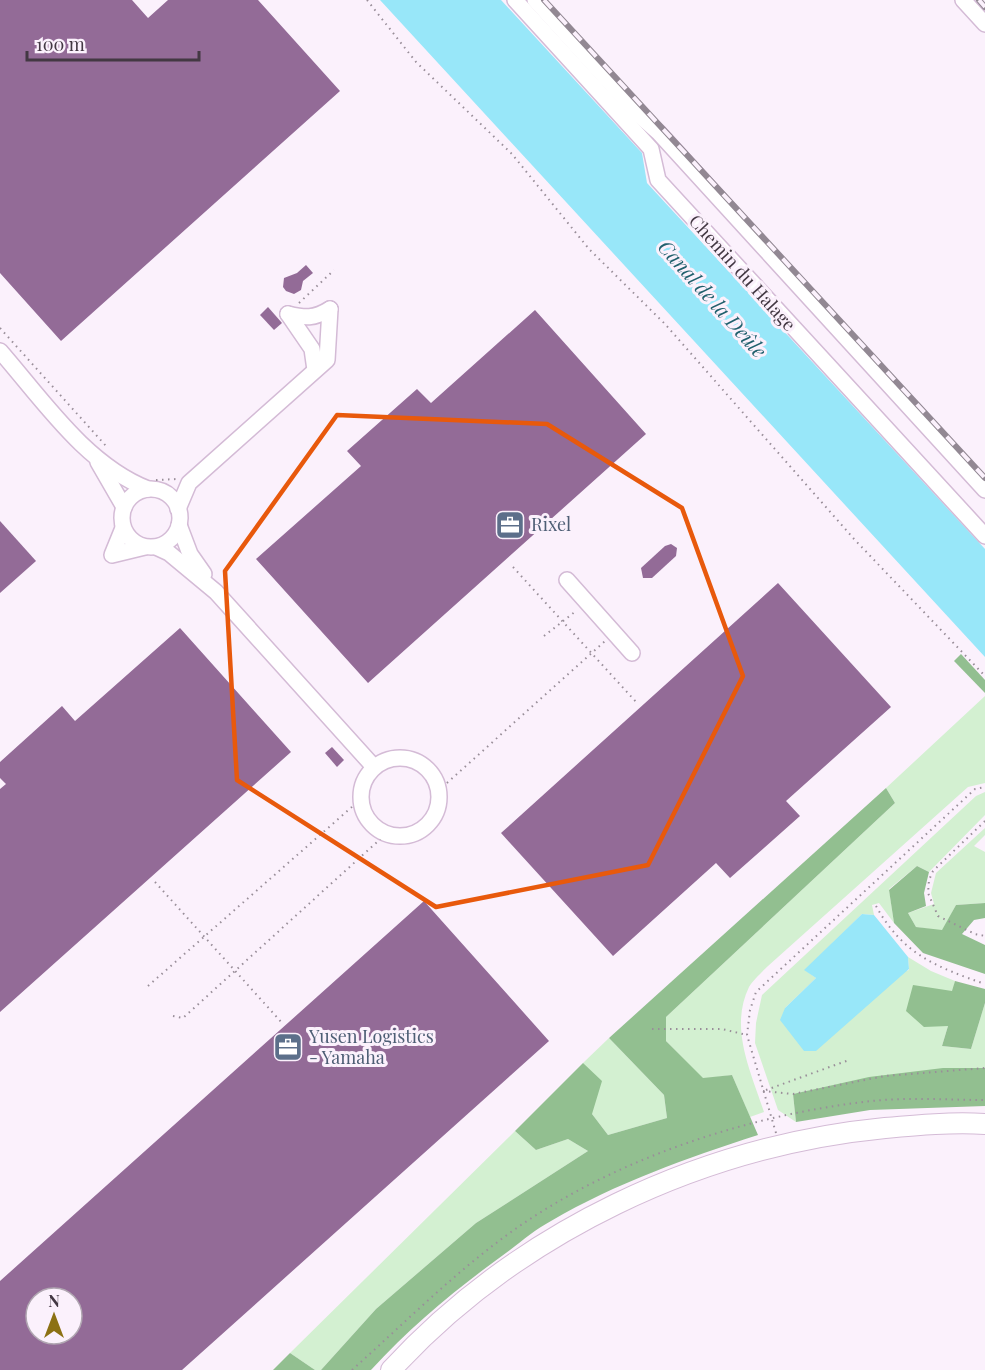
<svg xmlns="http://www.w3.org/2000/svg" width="985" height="1370" font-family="'Playfair Display',serif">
<rect width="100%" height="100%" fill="#fbf1fc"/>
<g fill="#d3f0d1">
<path d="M985,696V783L968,787L768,966C762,972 753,980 749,987C729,1028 751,1072 764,1112L750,1117L732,1075L703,1079L666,1041V1017L895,803L886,788Z"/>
<path d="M985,792V815L929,872L917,866L889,889L894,923L879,903L872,905L874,915L862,914L805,970L816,978L785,1008L909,970L908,957L931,971L955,981L948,1026L942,1046L971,1049L985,1003V1068C919,1069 857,1080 793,1094L796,1122L778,1110L755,1043L756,1023L762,995L976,796Z"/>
<path d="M985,828V835L974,846L985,852V903L956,905L942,931L916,927L908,913L934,904L931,893L936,873Z"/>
<path d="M609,1038L664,1095L667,1118L608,1135L592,1114L583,1063Z"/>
<path d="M515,1131L536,1150L568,1139L588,1151L476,1223L376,1309L321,1370H315L290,1353Z"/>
</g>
<g fill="#92bf90">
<path d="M961,654L985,680V693L954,661Z"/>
<path d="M886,788L895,803L666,1017V1041L703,1078L732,1075L758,1135C687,1158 616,1183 551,1221C536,1229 523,1240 510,1250C460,1286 413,1324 371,1370H321L376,1309L476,1223L588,1151L568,1139L536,1150L515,1131L583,1063L602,1081L592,1114L608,1135L667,1118L664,1095L609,1038Z"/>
<path d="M917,866L929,872L924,893L926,906L908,913L916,927L942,930L956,905L985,903V918L974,920L962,934L985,945V974L923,953L894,923L889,890Z"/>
<path d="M955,981L985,989V1003L971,1049L942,1046L948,1026L924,1027L906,1011L913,985L952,991Z"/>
<path d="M943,1068H985V1106L870,1110L796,1122L793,1094L869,1077Z"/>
<path d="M290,1353L315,1370H273Z"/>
</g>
<g fill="#98e7f9">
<path d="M380,0H501L642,153L647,183L985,549V657Z"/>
<path d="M862,914L874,915L908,957L909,969L816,1051H804L780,1020L785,1008L816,978L804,970Z"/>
</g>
<g fill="#936b97" fill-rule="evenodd">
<path d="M0,0H132L148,18L168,0H258L340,91L61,341L0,273Z"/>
<path d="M306,265L313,273L303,281L301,290L294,294L286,291L283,287L284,278L297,273Z"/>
<path d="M268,307L282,323L274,330L260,315Z"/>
<path d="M535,310L646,434L368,683L256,559L361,466L347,451L417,389L431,403Z"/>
<path d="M0,521L36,561L0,593Z"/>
<path d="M671,544L677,548L676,556L652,578H643L641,568L665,546Z"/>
<path d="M778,583L891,707L786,801L800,816L730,878L716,863L613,956L501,833Z"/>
<path d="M180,628L291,752L0,1012V789L6,784L0,778V762L62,706L75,721Z"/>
<path d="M332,747L344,760L337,767L325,753Z"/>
<path d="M424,901L549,1041L182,1370H0V1281ZM36,1298H72V1334H36Z"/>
</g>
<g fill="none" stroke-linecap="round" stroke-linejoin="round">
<g stroke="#d4bbd6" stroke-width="18">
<g id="minor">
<path d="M515,0L651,149L658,180L985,536"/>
<path d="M535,0L641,117L659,133L985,490"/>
<path d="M963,0L985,24"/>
<path d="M288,314L312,349L315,370"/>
<path d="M288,314C305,318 314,319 330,309"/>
<path d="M0,351C42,399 86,465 148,489"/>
<path d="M98,462L124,507"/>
<circle cx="151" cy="518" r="29"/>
<path d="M178,509L189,483L327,360L330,309"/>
<path d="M179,525L190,554L204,574"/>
<path d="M123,528L112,555L145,547"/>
<path d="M156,547L169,553L216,592L374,767"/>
<path d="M567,580L632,653"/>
<circle cx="400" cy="797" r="39"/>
</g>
</g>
<g stroke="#d4bbd6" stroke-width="22">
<path id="major" d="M391,1370C518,1232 700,1146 885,1128C918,1125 952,1122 985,1124"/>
</g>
<g stroke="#998e99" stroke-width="2" stroke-dasharray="1.5 4.5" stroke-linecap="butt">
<path d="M367,0L416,62L512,154L589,249L665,324L854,539L985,676"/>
<path d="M299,303L334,270"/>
<path d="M0,328L106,446"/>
<path d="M156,480L177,479"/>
<path d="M513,567L637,703"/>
<path d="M544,636L576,611"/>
<path d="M438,791L605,641"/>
<path d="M985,821L933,871L929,880L928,893L938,916L975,934L985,936"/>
<path d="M155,882L283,1024"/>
<path d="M876,906C903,955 937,967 985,984"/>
<path d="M148,986L361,799"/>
<path d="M173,1016L183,1018L387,833"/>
<path d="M652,1029H722L747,1035"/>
<path d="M766,1090L849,1060"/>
<path d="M763,1091L793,1094L885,1076L985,1068"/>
<path d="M776,1133L747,1035L750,1010L756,992L975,789L985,787"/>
<path d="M352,1370C399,1328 445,1282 495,1244C598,1164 743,1115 872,1101C909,1097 948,1100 985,1100"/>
</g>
<use href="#minor" stroke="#fff" stroke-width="15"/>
<use href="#major" stroke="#fff" stroke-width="20"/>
<g stroke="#928893" stroke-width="6">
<g id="rail">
<path d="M544,0L985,478"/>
<path d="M979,0L985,7"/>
</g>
</g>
<use href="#rail" stroke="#fbf1fc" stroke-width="4" stroke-dasharray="11" stroke-linecap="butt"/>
</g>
<path fill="none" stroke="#e8590c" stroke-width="4.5" stroke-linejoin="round" d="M337,415L547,424L682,508L743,676L648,865L436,907L237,780L225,571Z"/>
<defs>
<g id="office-square" transform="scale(1.5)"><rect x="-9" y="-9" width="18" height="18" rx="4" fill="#5c6f8a" stroke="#fbf1fc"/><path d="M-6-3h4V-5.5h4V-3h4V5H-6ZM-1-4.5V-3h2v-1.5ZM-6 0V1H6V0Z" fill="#fff"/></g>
</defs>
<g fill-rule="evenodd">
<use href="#office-square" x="510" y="525"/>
<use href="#office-square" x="288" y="1047"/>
</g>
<g text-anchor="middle" stroke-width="6" stroke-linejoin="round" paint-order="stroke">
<g font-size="18" fill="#433843" stroke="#fbf1fc">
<text transform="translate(742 273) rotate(48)" y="6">Chemin du Halage</text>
</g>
<g font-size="18" fill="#4e5e75" stroke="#fbf1fc" text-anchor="start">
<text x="531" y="531">Rixel</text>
<text x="309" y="1043">Yusen Logistics<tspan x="309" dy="21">- Yamaha</tspan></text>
</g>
<g font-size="20" font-style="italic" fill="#20606d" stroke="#fbf1fc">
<text transform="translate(712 299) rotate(48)" y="7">Canal de la Deûle</text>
</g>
</g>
<g transform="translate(54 1316)"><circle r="28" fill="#fbf1fc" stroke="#b1a7b2" stroke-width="1.5"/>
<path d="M0-4.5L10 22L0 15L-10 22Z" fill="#8c7114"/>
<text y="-9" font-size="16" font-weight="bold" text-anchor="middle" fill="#433843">N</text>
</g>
<path d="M27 51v9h172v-9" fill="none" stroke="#433843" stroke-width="3"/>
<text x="36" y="51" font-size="18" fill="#433843" stroke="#fbf1fc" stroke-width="4.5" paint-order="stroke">100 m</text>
</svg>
